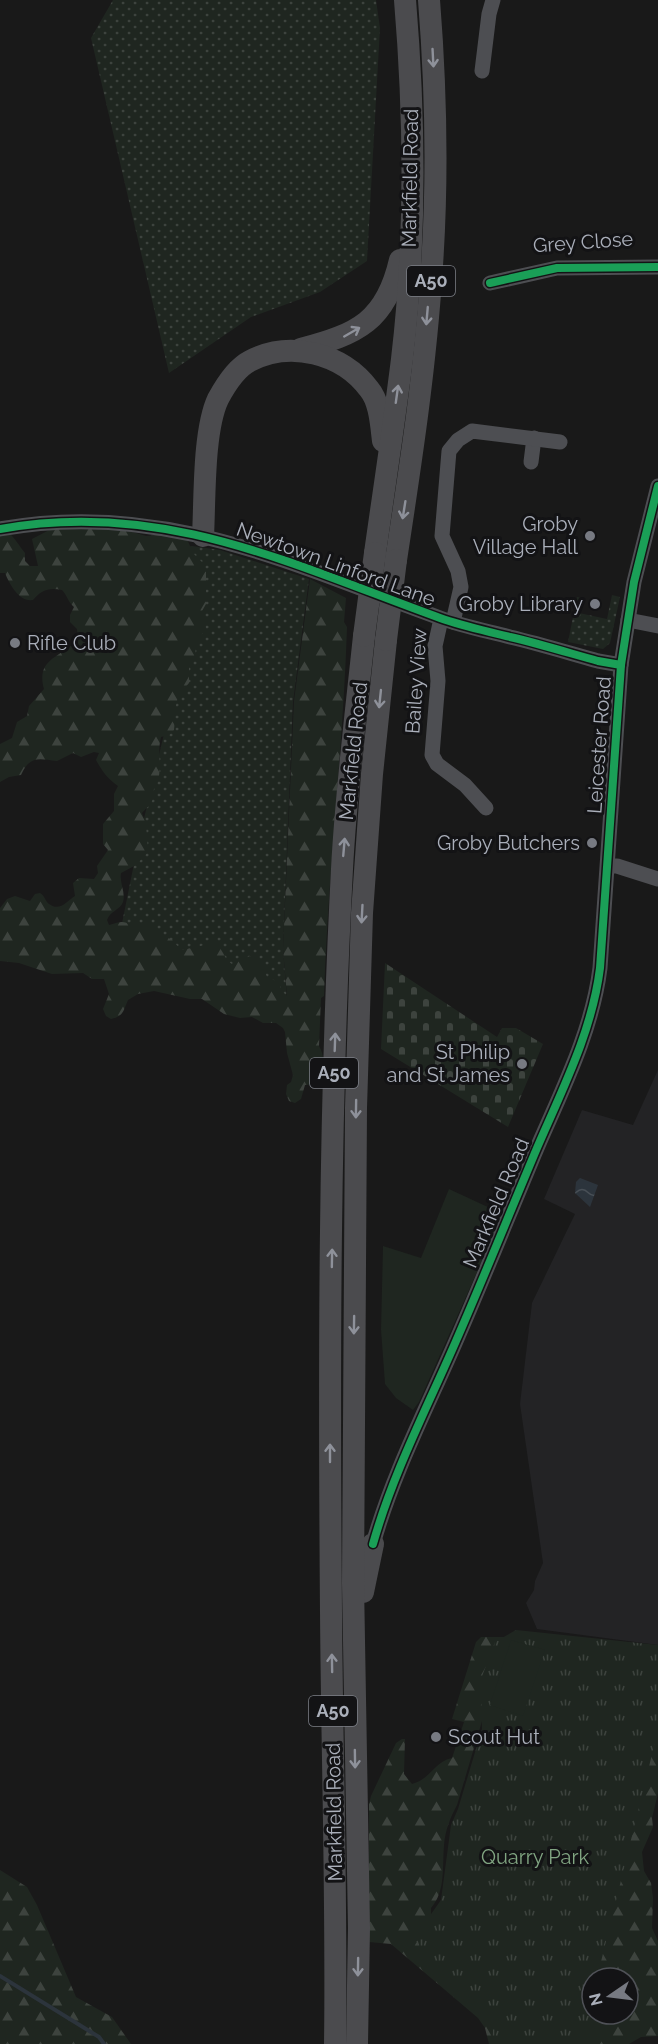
<svg xmlns="http://www.w3.org/2000/svg" width="658" height="2044" font-family="Raleway,sans-serif">
<defs>
<pattern id="grass-dots" width="8" height="8" patternUnits="userSpaceOnUse" patternTransform="scale(1.5)"><rect width="8" height="8" fill="#1f2620"/><path d="M2 2h.1M6 6h.1" fill="none" stroke="#3d433e" stroke-width="1.8" stroke-linecap="round"/></pattern>
<pattern id="forest-firs" width="22" height="20" patternUnits="userSpaceOnUse" patternTransform="scale(1.5)"><rect width="22" height="20" fill="#1f2620"/><path d="M5 1l3.5 6h-7zM16 11l3.5 6h-7z" fill="#3d433e"/></pattern>
<pattern id="cemetery-stones" width="16" height="16" patternUnits="userSpaceOnUse" patternTransform="scale(1.5)"><rect width="16" height="16" fill="#1f2620"/><path d="M2 7V4a2 2 0 0 1 4 0v3zM10 15v-3a2 2 0 0 1 4 0v3z" fill="#3d433e"/></pattern>
<pattern id="park-tufts" width="24" height="20" patternUnits="userSpaceOnUse" patternTransform="scale(1.5)"><rect width="24" height="20" fill="#1f2620"/><path d="M3 7l-1-3M5 7V3M7 7l1-3M15 17l-1-3M17 17v-4M19 17l1-3" fill="none" stroke="#3d433e"/></pattern>
<pattern id="water-waves" width="16" height="10" patternUnits="userSpaceOnUse" patternTransform="scale(1.5)"><rect width="16" height="10" fill="#2c343c"/><path d="M0 5q4-4 8 0t8 0" fill="none" stroke="#484f56"/></pattern>
</defs>
<rect width="100%" height="100%" fill="#191919"/>
<path fill="#232325" d="M658,1070V1645L537,1629L526,1603L534,1590L535,1581L543,1563L520,1404L532,1303L575,1214L544,1199L582,1110L633,1125Z"/>
<g fill="url(#grass-dots)">
<path d="M113,0H376L380,28L367,261L320,292L251,317L169,373L91,38Z"/>
<path d="M192,546L220,550L309,579L293,702L283,949L287,999L117,948L138,844L180,666L186,547Z"/>
<path d="M612,595L620,597L610,643L603,649L568,642L577,597L582,598L579,613L607,619Z"/>
</g>
<g fill="url(#forest-firs)" fill-rule="evenodd">
<path d="M85,518L146,536L159,535L187,539L193,553L202,562L206,572V604L202,611L206,629L196,642L195,659L189,665V683C172,701 177,706 174,730L169,735L161,737C156,756 165,774 153,791C154,804 149,805 142,813L146,824L148,852L136,865L121,873C119,882 126,893 123,902C120,910 110,911 107,920L109,925C118,923 123,919 131,926L142,923L149,924C154,936 163,934 172,940C177,944 177,947 183,950C193,947 202,947 211,942C224,946 222,958 232,964L250,956L263,967L267,977L281,983L280,989L287,996L283,949L294,701L310,579L346,598L344,622L347,627C343,750 328,873 324,996L321,998L319,1046C326,1058 324,1072 318,1084L305,1085L301,1099L295,1103L289,1101L286,1094L287,1085L291,1082L293,1075L287,1053L285,1032L283,1028L276,1023H263L252,1017L240,1018L224,1014L202,999H190L154,991L138,994L128,1000C123,1011 124,1016 111,1019L106,1016L103,1009L109,994L104,979H92L83,973L52,974L19,963L0,961V908L7,899L15,896L30,901L35,894L40,893C45,896 45,901 49,904C60,912 67,901 75,896L73,883L79,878L94,879L98,873L97,866L108,850L103,844V824L114,811V794L118,786C107,778 102,771 96,760L99,753L94,752L81,757L73,753L57,761C39,759 30,755 21,775L9,777L0,782V744L12,738L17,722L27,716L29,706L44,689C35,657 64,657 78,639L77,629L70,622V615L74,607C68,602 67,595 62,590C49,587 41,590 33,600C19,602 10,585 5,573H0V536L9,533C14,537 20,547 25,553V561L30,566H38L32,539L57,526Z"/>
<path d="M481,1637H507L457,1805C450,1818 445,1831 444,1845C442,1867 446,1891 431,1908V1915L449,1932L658,1670V1793L652,1818L653,1827L642,1852L644,1871L651,1883L653,1898L652,1928L658,1941V2036L641,2037L629,2044H489L485,2028L478,2018L391,1944L369,1942V1804L371,1796L396,1743L402,1739H405L404,1774L412,1784C431,1779 434,1762 452,1758L464,1722L452,1719L476,1642ZM592,1978H628V2014H592Z"/>
<path d="M0,1870L27,1887L37,1905L76,1997L112,2017L131,2044H0Z"/>
</g>
<path fill="url(#cemetery-stones)" d="M385,963L497,1037L502,1028H516L543,1044L508,1127L381,1049Z"/>
<path fill="url(#park-tufts)" d="M516,1630L658,1645V1730L597,1978H592V2011L595,2044H492L493,2030L487,2014L434,1970L425,1959L416,1941L417,1934L441,1900L451,1825L458,1809L482,1729L481,1679L495,1642Z"/>
<g fill="#1f2620">
<path d="M449,1189L503,1214L419,1402L413,1410L396,1398L385,1384L381,1330L383,1246L421,1258Z"/>
<path d="M511,1640L545,1650L523,1716L490,1705Z"/>
</g>
<path fill="url(#water-waves)" d="M580,1178L598,1185L590,1207L575,1193L576,1182Z"/>
<g fill="none" stroke-linecap="round" stroke-linejoin="round">
<path stroke="#2c343c" stroke-width="4" d="M0,1976L99,2037L104,2044"/>
<g stroke="#4d4e52" stroke-width="15">
<path d="M482,71L489,14L493,0"/>
<path d="M490,283L557,268L658,267"/>
<path d="M531,462L534,438"/>
<path d="M0,529C162,499 293,565 440,618C462,626 487,631 510,637C540,644 569,653 598,661L621,665"/>
<path d="M441,619L435,646L438,681L432,755L437,764L465,785L486,808"/>
<path d="M628,620L658,626"/>
<path d="M453,622L461,587L458,571L442,536L449,451L458,440L472,431L560,442"/>
<path d="M608,866H617L658,879"/>
<path d="M373,1544C393,1473 427,1408 456,1341C484,1277 510,1212 537,1148C562,1090 592,1032 600,968L621,665L634,582L658,486"/>
</g>
<g stroke="#4b4b4e" stroke-width="22">
<path d="M301,349C358,334 386,321 400,260"/>
<path d="M203,536C205,500 203,431 218,399C225,386 236,368 250,361C290,340 342,353 369,389C380,402 381,425 383,441"/>
<path d="M375,553C384,489 394,424 402,359C416,241 415,119 405,0"/>
<path d="M396,560C411,462 426,364 432,265C438,176 436,88 429,0"/>
<path d="M363,1592L373,1544"/>
<path d="M335,2044C337,1900 332,1756 331,1612C329,1364 329,1116 342,869C346,791 356,713 364,636"/>
<path d="M357,2044L359,1928L353,1583L356,1108L362,913L372,774L386,640"/>
</g>
<g stroke="#4b4b4e" stroke-width="22">
<path d="M364,636L375,553"/>
<path d="M386,640L396,560"/>
</g>
<g stroke="#131315" stroke-width="11">
<g id="cycleway">
<path d="M490,283L557,268L658,267"/>
<path d="M0,529C162,499 293,565 440,618C462,626 487,631 510,637C540,644 569,653 598,661L621,665"/>
<path d="M373,1544C393,1473 427,1408 456,1341C484,1277 510,1212 537,1148C562,1090 592,1032 600,968L621,665L634,582L658,486"/>
</g>
</g>
<use href="#cycleway" stroke="#1a9f57" stroke-width="8"/>
</g>
<defs><path id="oneway-shaft" d="M-6 0H5M1.5-3L5.5 0L1.5 3" fill="none" stroke-width="1.6" stroke-linecap="round" stroke-linejoin="round" transform="scale(1.5)"/></defs>
<g stroke="#8e919a">
<use href="#oneway-shaft" transform="translate(433 58) rotate(87)"/>
<use href="#oneway-shaft" transform="translate(427 316) rotate(95)"/>
<use href="#oneway-shaft" transform="translate(352 332) rotate(-30)"/>
<use href="#oneway-shaft" transform="translate(397 394) rotate(-82)"/>
<use href="#oneway-shaft" transform="translate(404 510) rotate(99)"/>
<use href="#oneway-shaft" transform="translate(380 699) rotate(96)"/>
<use href="#oneway-shaft" transform="translate(344 847) rotate(-85)"/>
<use href="#oneway-shaft" transform="translate(362 914) rotate(93)"/>
<use href="#oneway-shaft" transform="translate(335 1042) rotate(-88)"/>
<use href="#oneway-shaft" transform="translate(356 1109) rotate(91)"/>
<use href="#oneway-shaft" transform="translate(332 1258) rotate(-89)"/>
<use href="#oneway-shaft" transform="translate(354 1325) rotate(91)"/>
<use href="#oneway-shaft" transform="translate(330 1453) rotate(-90)"/>
<use href="#oneway-shaft" transform="translate(332 1663) rotate(-91)"/>
<use href="#oneway-shaft" transform="translate(355 1759) rotate(89)"/>
<use href="#oneway-shaft" transform="translate(358 1967) rotate(91)"/>
</g>
<g fill="#777a82" stroke="#131315" stroke-width="2">
<circle cx="590" cy="536" r="6"/>
<circle cx="595" cy="604" r="6"/>
<circle cx="15" cy="643" r="6"/>
<circle cx="592" cy="843" r="6"/>
<circle cx="522" cy="1064" r="6"/>
<circle cx="436" cy="1737" r="6"/>
</g>
<g text-anchor="middle" stroke-width="6" stroke-linejoin="round" paint-order="stroke">
<g fill="#131315" stroke="#7d8088" stroke-width="1.5">
<rect x="407" y="266" width="48" height="30" rx="4.5"/>
<rect x="310" y="1058" width="48" height="30" rx="4.5"/>
<rect x="309" y="1696" width="48" height="30" rx="4.5"/>
</g>
<g font-size="18" font-weight="bold" fill="#aaafba">
<text x="431" y="287">A50</text>
<text x="334" y="1079">A50</text>
<text x="333" y="1717">A50</text>
</g>
<g font-size="20" fill="#aaafba" stroke="#131315">
<text transform="translate(410 178) rotate(-89)" y="7">Markfield Road</text>
<text transform="translate(583 242) rotate(-4)" y="7">Grey Close</text>
<text transform="translate(336 564) rotate(20)" y="7">Newtown Linford Lane</text>
<text transform="translate(416 681) rotate(-86)" y="7">Bailey View</text>
<text transform="translate(599 745) rotate(-86)" y="7">Leicester Road</text>
<text transform="translate(353 751) rotate(-84)" y="7">Markfield Road</text>
<text transform="translate(496 1203) rotate(-67)" y="7">Markfield Road</text>
<text transform="translate(334 1812) rotate(-91)" y="7">Markfield Road</text>
</g>
<g font-size="20" fill="#aaafba" stroke="#131315" text-anchor="end">
<text x="578" y="531">Groby<tspan x="578" dy="23">Village Hall</tspan></text>
<text x="583" y="611">Groby Library</text>
<text x="27" y="650" text-anchor="start">Rifle Club</text>
<text x="580" y="850">Groby Butchers</text>
<text x="510" y="1059">St Philip<tspan x="510" dy="23">and St James</tspan></text>
<text x="448" y="1744" text-anchor="start">Scout Hut</text>
</g>
<g font-size="20" fill="#81a582" stroke="#131315">
<text x="535" y="1864">Quarry Park</text>
</g>
</g>
<g transform="translate(610 1996) rotate(256)"><circle r="28" fill="#131315" stroke="#4f5157" stroke-width="1.5"/>
<path d="M0-4.5L10 22L0 15L-10 22Z" fill="#777a82"/>
<text y="-9" font-size="16" font-weight="bold" text-anchor="middle" fill="#aaafba">N</text>
</g>
</svg>
